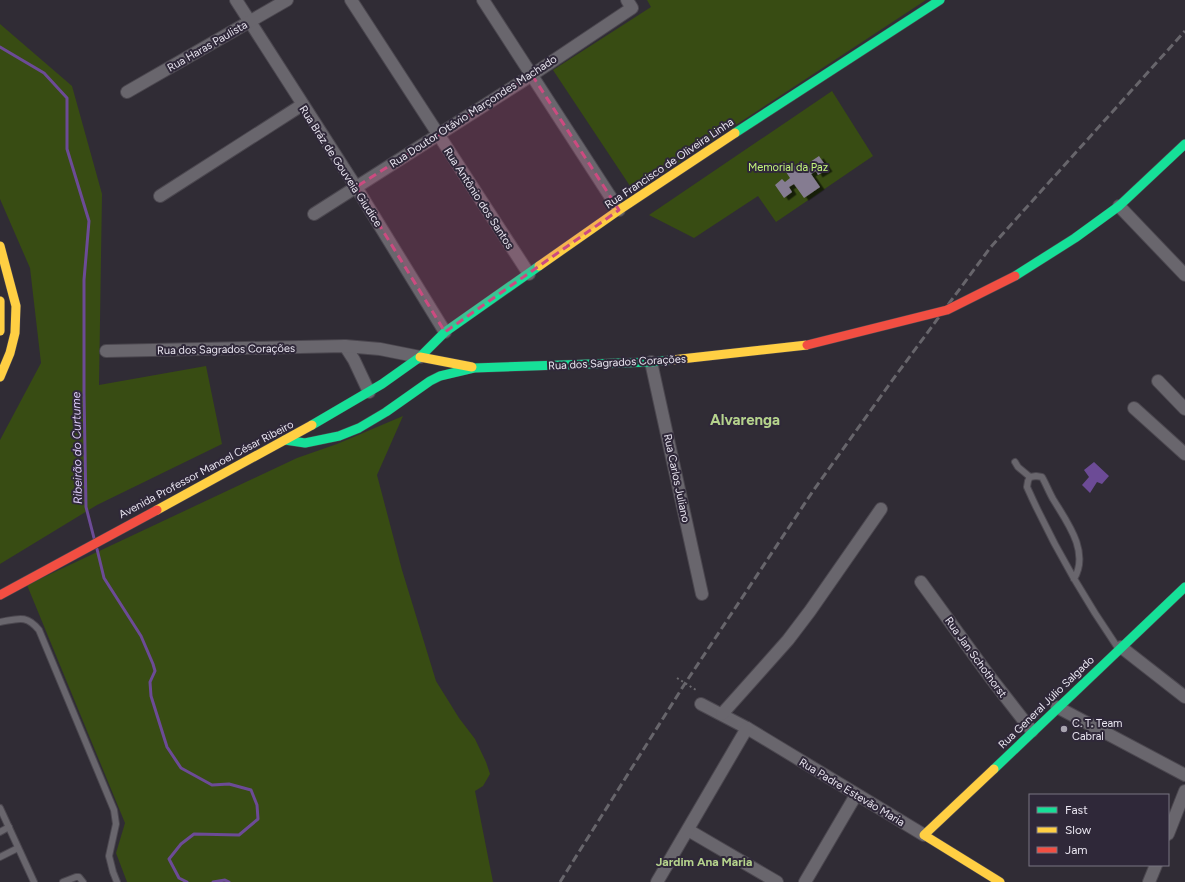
<svg xmlns="http://www.w3.org/2000/svg" width="1185" height="882" font-family="Figtree,sans-serif">
<defs>
<filter id="shadow"><feDropShadow dx="4.5" dy="2.5" stdDeviation="0" flood-color="#0009"/></filter>
</defs>
<rect width="100%" height="100%" fill="#302c35"/>
<g fill="#384c13">
<path d="M647,0H926L634,192L553,70L651,7Z"/>
<path d="M0,24L72,86L102,194L99,385L206,366L222,444L97,505L0,564V440L41,363L30,268L0,199Z"/>
<path d="M832,91L873,156L776,222L758,196L694,238L649,215Z"/>
<path d="M403,416L377,475L402,570L436,681L459,718L475,739L486,762L490,774L483,786L475,791L493,882H127L116,853L125,823L27,585L297,458L337,444Z"/>
</g>
<path fill="#6c4b96" d="M1094,462L1109,476L1102,484L1097,482L1090,493L1082,485L1089,477L1084,470Z"/>
<g fill="none" stroke-linecap="round" stroke-linejoin="round">
<g stroke="#6c4b96" stroke-width="3">
<path d="M0,47L44,73L67,98V149L89,221L84,280V394L86,507L94,538"/>
<path d="M97,549L104,578L141,636L153,664L155,671L150,682L151,696L167,747L181,768L212,785L229,784L251,790L257,805L258,819L239,835L194,834L181,844L169,859L179,878L187,882"/>
<path d="M213,882L225,880L229,882"/>
</g>
</g>
<path fill="#857c91" filter="url(#shadow)" d="M819,156L828,169L818,175L816,171L811,174L820,187L804,198L794,184L789,187L792,192L784,198L775,185L782,179L785,182L790,178L786,172L802,161L808,169L812,166L810,162Z"/>
<g fill="none" stroke-linecap="round" stroke-linejoin="round">
<g stroke="#4b474f" stroke-width="8">
<g id="lane">
<path d="M1015,462L1018,467L1030,477"/>
<path d="M1074,579C1090,552 1067,522 1053,499C1049,492 1046,484 1042,477L1036,476L1030,477L1028,481L1027,487C1052,543 1083,597 1118,648"/>
<path d="M0,622C18,619 26,614 39,630L114,810L116,824L109,856L113,872L117,882"/>
<path d="M0,808L34,882"/>
<path d="M0,832L9,827"/>
<path d="M0,857L18,848"/>
<path d="M63,882L76,877H79L83,882"/>
</g>
</g>
<g stroke="#4b474f" stroke-width="14">
<g id="street">
<path d="M236,0L356,187L445,332"/>
<path d="M351,0L529,274"/>
<path d="M483,0L619,210"/>
<path d="M127,92L287,0"/>
<path d="M160,196L302,105"/>
<path d="M1119,206L1185,275"/>
<path d="M314,214L532,75L632,8L627,0"/>
<path d="M345,346L354,360L369,392"/>
<path d="M106,351L345,346L380,349L420,357"/>
<path d="M651,362L702,594"/>
<path d="M1158,381L1185,409"/>
<path d="M1134,408L1185,454"/>
<path d="M921,582L990,677L1032,731"/>
<path d="M1121,647L1185,697"/>
<path d="M701,704L747,728L924,835"/>
<path d="M1057,707L1185,775"/>
<path d="M722,714L788,640L810,611L881,509"/>
<path d="M688,830L777,882"/>
<path d="M1168,834L1185,791"/>
<path d="M657,882L747,728"/>
<path d="M805,882L856,795"/>
<path d="M1149,882L1156,865"/>
</g>
</g>
<g stroke="#4b474f" stroke-width="10">
<g id="fast">
<path d="M735,133L940,0"/>
<path d="M1015,276L1075,238L1119,206L1185,144"/>
<path d="M312,425L382,384L420,357L445,332L539,266"/>
<path d="M285,440L305,443L339,436L359,428L386,412L430,381L440,376L474,368L651,362L672,360"/>
<path d="M994,769L1185,587"/>
</g>
</g>
<g stroke="#4b474f" stroke-width="10">
<g id="slow">
<path d="M0,246L16,306L15,333L10,353L0,377"/>
<path d="M539,266L619,210L735,133"/>
<path d="M0,301V331"/>
<path d="M420,357L472,367"/>
<path d="M672,360L807,345"/>
<path d="M157,510L312,425"/>
<path d="M994,769L924,835L1000,882"/>
</g>
</g>
<g stroke="#4b474f" stroke-width="10">
<path id="jam" d="M0,595L157,510"/>
</g>
<path stroke="#6a686d" stroke-width="2" stroke-dasharray="2 3" stroke-linecap="butt" d="M677,678L696,690"/>
<use href="#lane" stroke="#69666d" stroke-width="6"/>
<use href="#street" stroke="#69666d" stroke-width="12"/>
<use href="#fast" stroke="#16e098" stroke-width="9"/>
<use href="#slow" stroke="#ffcf43" stroke-width="9"/>
<use href="#jam" stroke="#f24e42" stroke-width="9"/>
<path stroke="#67656b" stroke-width="3" stroke-dasharray="8 4" stroke-linecap="butt" d="M560,882L684,685L813,491L891,382L990,248L1185,31"/>
<g stroke="#4b474f" stroke-width="10" stroke-linecap="butt">
<path id="jam-bridge" d="M807,345L947,310L1015,276"/>
</g>
<use href="#jam-bridge" stroke="#f24e42" stroke-width="9"/>
</g>
<path fill="#cc4b80" fill-opacity="0.2" stroke="#cc4b80" stroke-width="3" stroke-dasharray="8 5" stroke-linejoin="round" d="M532,75L619,210L445,332L356,187Z"/>
<circle fill="#a8a4af" stroke="#2f2839" stroke-width="1.5" cx="1064" cy="729" r="4"/>
<g text-anchor="middle" stroke-width="4" stroke-linejoin="round" paint-order="stroke">
<g font-size="11" fill="#e9e5f0" stroke="#2f2839">
<text transform="translate(207 46) rotate(-30)" y="4">Rua Haras Paulista</text>
<text transform="translate(473 111) rotate(-33)" y="4">Rua Doutor Otávio Marçondes Machado</text>
<text transform="translate(669 163) rotate(-34)" y="4">Rua Francisco de Oliveira Linha</text>
<text transform="translate(341 166) rotate(57)" y="4">Rua Bráz de Gouveia Giudice</text>
<text transform="translate(479 198) rotate(57)" y="4">Rua Antônio dos Santos</text>
<text transform="translate(226 349) rotate(-1)" y="4">Rua dos Sagrados Corações</text>
<text transform="translate(617 362) rotate(-3)" y="4">Rua dos Sagrados Corações</text>
<text transform="translate(206 469) rotate(-28)" y="4">Avenida Professor Manoel César Ribeiro</text>
<text transform="translate(677 478) rotate(78)" y="4">Rua Carlos Juliano</text>
<text transform="translate(976 657) rotate(54)" y="4">Rua Jan Schothorst</text>
<text transform="translate(1046 702) rotate(-44)" y="4">Rua General Júlio Salgado</text>
<text transform="translate(852 792) rotate(31)" y="4">Rua Padre Estevão Maria</text>
</g>
<g font-size="11" fill="#c3f57b" stroke="#2f2839">
<text x="788" y="171">Memorial da Paz</text>
</g>
<g font-size="11" fill="#e9e5f0" stroke="#2f2839" text-anchor="start">
<text x="1072" y="727">C. T. Team<tspan x="1072" dy="13">Cabral</tspan></text>
</g>
<g font-size="12" font-style="italic" fill="#dccbf8" stroke="#2f2839">
<text transform="translate(77 448) rotate(-91)" y="4">Ribeirão do Curtume</text>
</g>
<g font-size="12" font-weight="bold" fill="#b5d38c" stroke="#2f2839">
<text x="704" y="866">Jardim Ana Maria</text>
</g>
<g font-size="15" font-weight="bold" fill="#b5d38c" stroke="#2f2839">
<text x="745" y="425">Alvarenga</text>
</g>
</g>
<rect x="1029" y="794" width="140" height="72" fill="#2f2839" stroke="#797482"/>
<rect x="1037" y="807" width="20" height="6" fill="#16e098" stroke="#797482"/>
<text x="1065" y="814" font-size="12" fill="#e9e5f0">Fast</text>
<rect x="1037" y="827" width="20" height="6" fill="#ffcf43" stroke="#797482"/>
<text x="1065" y="834" font-size="12" fill="#e9e5f0">Slow</text>
<rect x="1037" y="847" width="20" height="6" fill="#f24e42" stroke="#797482"/>
<text x="1065" y="854" font-size="12" fill="#e9e5f0">Jam</text>
</svg>
